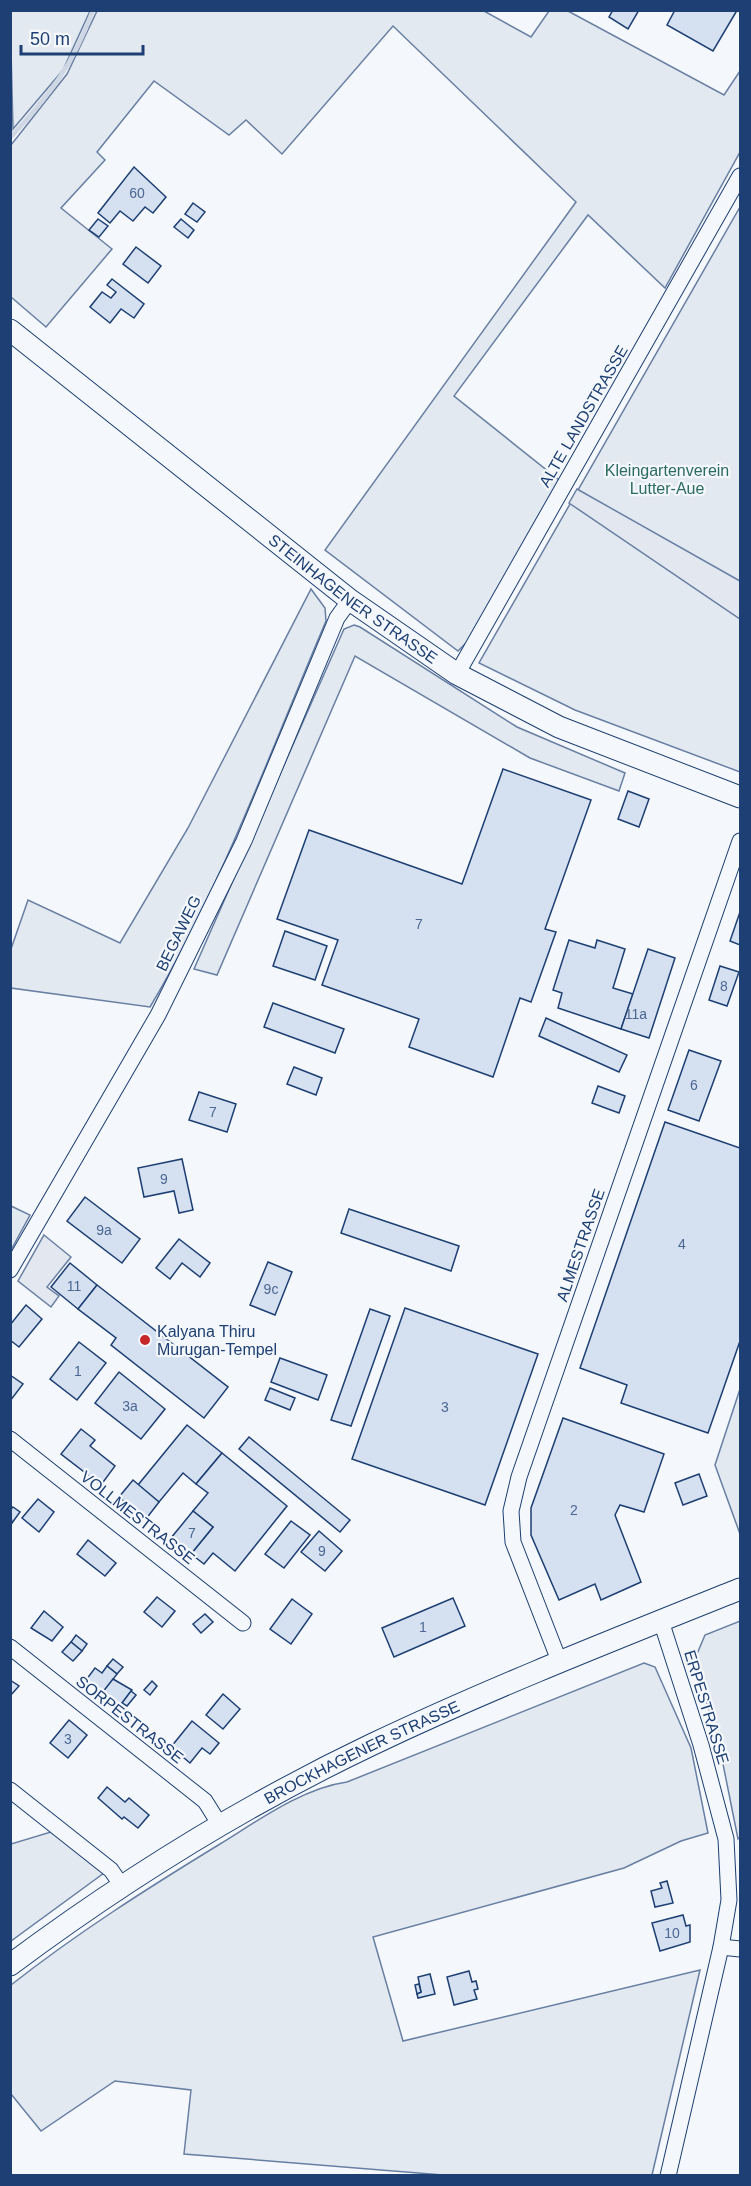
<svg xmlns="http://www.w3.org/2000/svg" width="751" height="2186" font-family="Helvetica,sans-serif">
<rect width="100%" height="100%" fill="#f4f7fb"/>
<g fill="#e3e9f0" stroke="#687fa3" stroke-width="1.5">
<path d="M10,11H90L63,70L13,129Z"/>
<path d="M97,11H484L531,37L549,11H568L724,95L740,71V152L665,288L588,215L454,396L559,480L473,636L458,651L325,550L576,202L393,26L282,154L246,120L229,135L154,81L97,152L105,160L61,208L112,249L46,327L11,297V145L67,74Z"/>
<path d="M740,207V772L575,710L479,663Z"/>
<path d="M311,589L325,608L326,621C271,750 222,886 150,1007L11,988V949L28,900L120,943L188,828Z"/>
<path d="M354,625L360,627L517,727L625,773L619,791L530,758L355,656L217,975L194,969L344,629Z"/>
<path d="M11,1206L30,1215L11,1250Z"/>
<path d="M740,1389V1534L715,1465Z"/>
<path d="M740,1621V1837L738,1839L718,1739L694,1661L705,1635Z"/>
<path d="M644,1663L655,1667L691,1748L708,1833L681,1841L624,1868L373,1937L403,2041L700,1970L652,2175H443L184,2154L191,2090L115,2081L41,2131L11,2094V1985C77,1933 148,1888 220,1844C259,1820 303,1788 347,1782Z"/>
<path d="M54,1831L104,1873L11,1941V1844Z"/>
</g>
<g fill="#e3e8f0" stroke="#687fa3" stroke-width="1.5">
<path d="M577,489L740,581V619L569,503Z"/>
<path d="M44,1235L71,1257L47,1287L59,1296L51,1307L18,1281Z"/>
</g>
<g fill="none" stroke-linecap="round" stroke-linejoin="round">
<path stroke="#cfd7e4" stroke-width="4.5" d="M10,138C49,95 73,66 93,10"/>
</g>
<g fill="#d5e0f0" stroke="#1d3f73" stroke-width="1.5">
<path d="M613,10H639L628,29L609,17Z"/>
<path d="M675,10H734L736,12L713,51L667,25Z"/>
<path d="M134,167L166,197L153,213L145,207L133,221L120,211L110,223L98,213Z"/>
<path d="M193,203L205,212L197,222L185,214Z"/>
<path d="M98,219L108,226L99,237L89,230Z"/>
<path d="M181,219L194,230L188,238L174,227Z"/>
<path d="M136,247L161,266L148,283L123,264Z"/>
<path d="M112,279L144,304L134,318L121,309L110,323L90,307L102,292L111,298L116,292L107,285Z"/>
<path d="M503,769L591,800L545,929L556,932L531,1002L520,998L493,1077L409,1047L419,1019L322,985L338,940L277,919L309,830L462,884Z"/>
<path d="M628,791L649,799L639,827L618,819Z"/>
<path d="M740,912V945L730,941Z"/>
<path d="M285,931L327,946L315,980L273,966Z"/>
<path d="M569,940L595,948L597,940L625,949L613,988L633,994L621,1029L558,1008L562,993L553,990Z"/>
<path d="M648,949L675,958L649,1038L621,1029Z"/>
<path d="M720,966L739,972L727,1006L709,1000Z"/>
<path d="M273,1003L344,1029L335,1053L264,1027Z"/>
<path d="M546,1018L627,1055L619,1072L539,1036Z"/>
<path d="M689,1050L721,1061L699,1121L668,1110Z"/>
<path d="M294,1067L322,1078L316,1095L287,1084Z"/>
<path d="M598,1086L625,1096L619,1113L592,1103Z"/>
<path d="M199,1092L236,1104L227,1132L189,1120Z"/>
<path d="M665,1122L740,1148V1341L708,1433L621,1403L627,1385L580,1368Z"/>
<path d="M182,1159L193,1210L179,1213L174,1191L144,1197L138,1168Z"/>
<path d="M85,1197L140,1239L122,1263L67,1221Z"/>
<path d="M349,1209L459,1246L451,1271L341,1233Z"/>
<path d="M179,1239L210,1263L200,1277L182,1263L170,1279L156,1268Z"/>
<path d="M268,1262L292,1272L275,1315L250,1305Z"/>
<path d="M70,1263L97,1285L78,1309L51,1287Z"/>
<path d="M97,1285L228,1387L204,1418L111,1345L116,1338L78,1309Z"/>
<path d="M26,1305L42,1319L19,1347L10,1340V1325Z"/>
<path d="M405,1308L538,1354L485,1505L352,1459Z"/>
<path d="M370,1309L390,1316L351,1426L331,1420Z"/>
<path d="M79,1342L106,1363L77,1400L50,1379Z"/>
<path d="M280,1358L327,1375L318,1400L271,1382Z"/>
<path d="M119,1372L165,1409L141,1439L95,1403Z"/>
<path d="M10,1375L23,1384L10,1401Z"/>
<path d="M270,1388L295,1398L290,1410L265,1400Z"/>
<path d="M563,1418L664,1454L644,1512L620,1505L615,1515L641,1582L601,1600L595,1584L559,1600L531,1535V1508Z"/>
<path d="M187,1425L222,1453L196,1484L183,1473L159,1502L138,1485Z"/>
<path d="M81,1429L95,1440L90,1446L115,1466L101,1485L61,1454Z"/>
<path d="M249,1437L350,1520L340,1532L239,1449Z"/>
<path d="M222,1453L287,1506L235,1571L213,1553L204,1564L191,1554L213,1527L193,1511L208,1493L196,1484Z"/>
<path d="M699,1474L707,1496L683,1505L675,1483Z"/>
<path d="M133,1480L159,1502L146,1519L119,1497Z"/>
<path d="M38,1499L54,1512L39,1532L22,1518Z"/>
<path d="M13,1507L20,1512L12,1523L10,1510Z"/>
<path d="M193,1511L213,1527L191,1554L171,1538Z"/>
<path d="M291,1521L310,1535L284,1568L265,1554Z"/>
<path d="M319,1531L342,1551L325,1571L301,1552Z"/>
<path d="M88,1540L116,1563L105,1576L77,1554Z"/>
<path d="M157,1597L175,1611L162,1627L144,1612Z"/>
<path d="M453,1598L465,1626L394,1657L382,1628Z"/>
<path d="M292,1599L312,1614L291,1644L270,1629Z"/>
<path d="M44,1611L63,1627L52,1641L31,1628Z"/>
<path d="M205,1614L213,1622L201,1633L193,1624Z"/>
<path d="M76,1635L87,1644L82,1651L71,1642Z"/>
<path d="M71,1642L82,1651L73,1661L62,1652Z"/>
<path d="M113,1659L123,1667L117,1674L107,1666Z"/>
<path d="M107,1666L117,1674L103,1693L86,1680L95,1668L102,1673Z"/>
<path d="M113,1679L132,1690L119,1707L102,1693Z"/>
<path d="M10,1680L19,1686L10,1696Z"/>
<path d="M152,1681L157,1686L150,1695L144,1690Z"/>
<path d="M131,1691L136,1695L127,1706L122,1703Z"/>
<path d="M223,1694L240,1709L223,1729L206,1715Z"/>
<path d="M69,1720L87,1735L68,1758L50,1743Z"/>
<path d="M192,1721L219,1743L210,1754L202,1748L190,1763L171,1747Z"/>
<path d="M107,1787L125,1802L129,1798L149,1815L138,1828L124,1817L122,1819L98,1798Z"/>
<path d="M667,1881L673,1903L655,1907L651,1891L662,1888L660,1883Z"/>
<path d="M683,1915L686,1926L690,1925V1942L660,1951L652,1923Z"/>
<path d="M469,1971L472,1982L476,1981L478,1989L474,1990L477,1999L454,2005L447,1977Z"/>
<path d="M430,1974L435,1994L418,1998L417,1994L421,1992L418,1977Z"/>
<path d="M419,1984L421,1992L417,1994L415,1985Z"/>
</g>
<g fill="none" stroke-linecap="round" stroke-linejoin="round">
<g stroke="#1d3f73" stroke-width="17">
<g id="street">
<path d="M457,674L740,176"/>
<path d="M10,1270L158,1015L244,841L337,618L350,600"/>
<path d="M10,1439L243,1623"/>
<path d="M661,1621L701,1745L726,1839L729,1900L721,1947L668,2176"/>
<path d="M10,1647L205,1801L220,1825"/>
<path d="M560,1663L513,1542L511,1511L519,1477L740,841"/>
<path d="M10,1790L111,1870L122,1886"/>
<path d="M721,1947L740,1949"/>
</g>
</g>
<g stroke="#1d3f73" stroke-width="23">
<g id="secondary">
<path id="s1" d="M10,330L350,600L457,674L559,727L740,797"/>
<path id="s2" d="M10,1965C124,1880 245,1805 373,1744C493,1687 618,1638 740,1589"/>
</g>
</g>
<use href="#street" stroke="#f4f7fb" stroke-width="15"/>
<use href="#secondary" stroke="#f4f7fb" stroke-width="21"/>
</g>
<circle fill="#c62828" stroke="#f4f7fb" stroke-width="2" cx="145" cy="1340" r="6"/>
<g text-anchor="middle" stroke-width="4.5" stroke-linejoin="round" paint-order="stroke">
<g font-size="14" fill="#4b6792">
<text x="137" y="198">60</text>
<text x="419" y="929">7</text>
<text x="724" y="991">8</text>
<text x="636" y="1019">11a</text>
<text x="694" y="1090">6</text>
<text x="213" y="1117">7</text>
<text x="164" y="1184">9</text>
<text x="104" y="1235">9a</text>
<text x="682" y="1249">4</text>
<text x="74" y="1291">11</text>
<text x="271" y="1294">9c</text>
<text x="78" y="1376">1</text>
<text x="130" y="1411">3a</text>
<text x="445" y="1412">3</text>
<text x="574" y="1515">2</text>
<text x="192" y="1538">7</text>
<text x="322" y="1556">9</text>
<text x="423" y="1632">1</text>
<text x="68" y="1744">3</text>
<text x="672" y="1938">10</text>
</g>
<g font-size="16" fill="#1d3f73" stroke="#f4f7fb">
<text transform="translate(583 416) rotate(-60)" y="6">ALTE LANDSTRASSE</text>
<text dy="6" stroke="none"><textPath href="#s1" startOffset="436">STEINHAGENER STRASSE</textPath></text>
<text transform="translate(178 933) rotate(-64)" y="6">BEGAWEG</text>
<text transform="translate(580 1245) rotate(-71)" y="6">ALMESTRASSE</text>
<text transform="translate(138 1517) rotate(38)" y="6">VOLLMESTRASSE</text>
<text transform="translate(707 1707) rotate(73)" y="6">ERPESTRASSE</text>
<text transform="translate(130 1719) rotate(38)" y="6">SORPESTRASSE</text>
<text dy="6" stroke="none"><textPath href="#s2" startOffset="412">BROCKHAGENER STRASSE</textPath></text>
</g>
<g font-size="16" fill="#2c6c60" stroke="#f4f7fb">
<text x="667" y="476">Kleingartenverein<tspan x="667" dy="18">Lutter-Aue</tspan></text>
</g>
<g font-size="16" fill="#1d3f73" stroke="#f4f7fb" text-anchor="start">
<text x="157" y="1337">Kalyana Thiru<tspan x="157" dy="18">Murugan-Tempel</tspan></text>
</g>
</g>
<rect width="751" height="2186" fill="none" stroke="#1d3f73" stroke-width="24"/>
<path d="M21 45v9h122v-9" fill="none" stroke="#1d3f73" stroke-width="3"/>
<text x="30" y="45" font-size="18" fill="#1d3f73" stroke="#f4f7fb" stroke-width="4.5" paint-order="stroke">50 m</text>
</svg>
